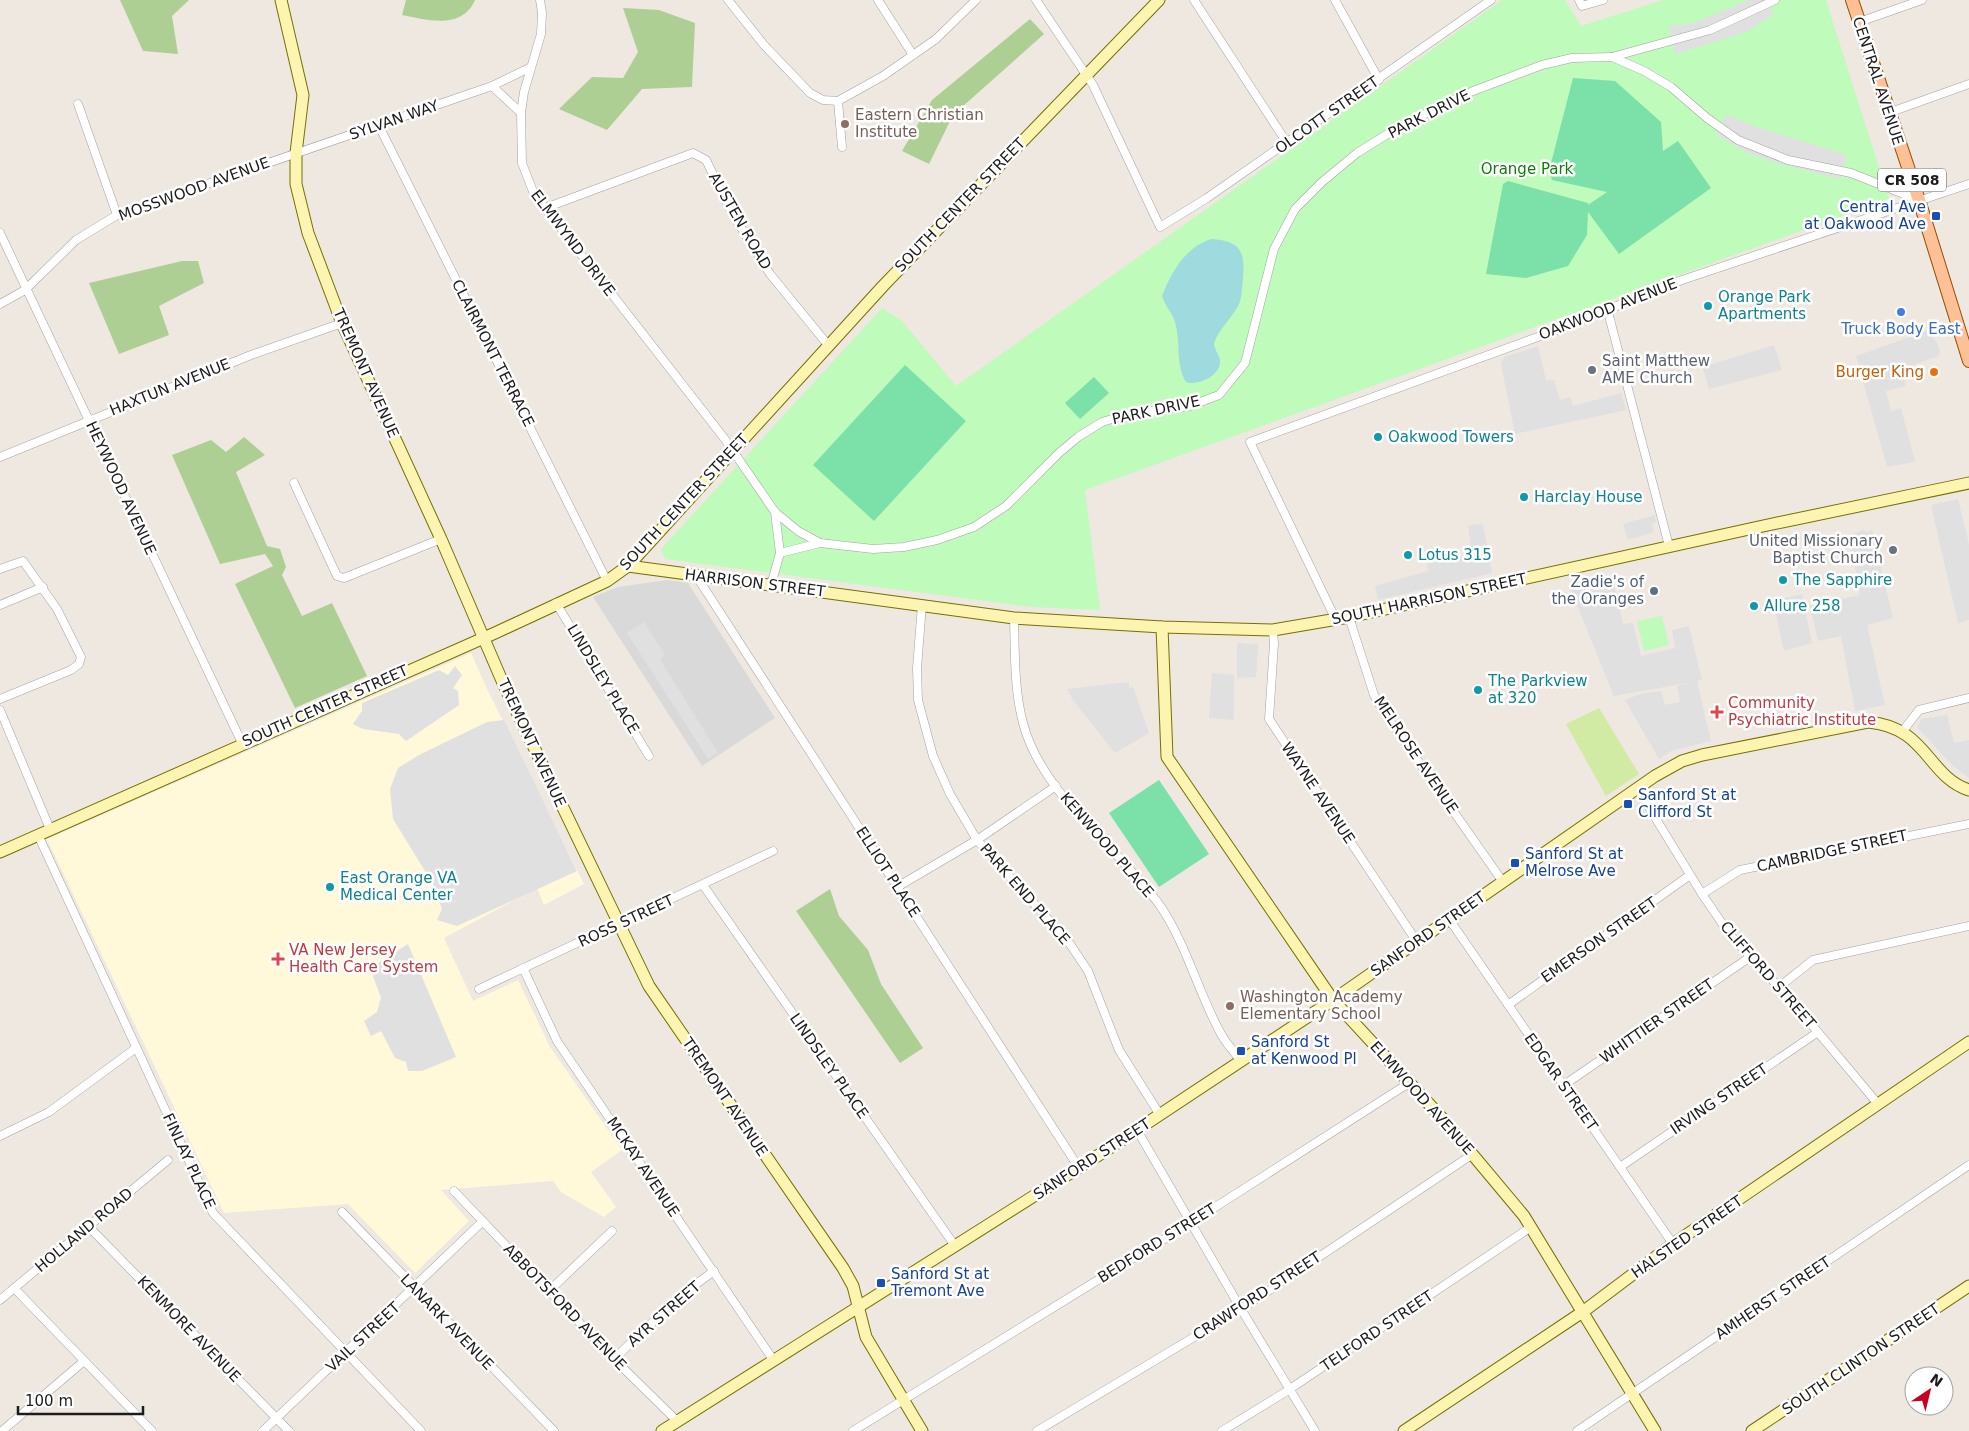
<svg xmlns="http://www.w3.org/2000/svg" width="1969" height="1431" font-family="'DejaVu Sans',sans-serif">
<rect width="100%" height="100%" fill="#eee8e1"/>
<path fill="#dad9d9" d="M667,580L688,583L775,718L702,766L593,597L618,587Z"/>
<path fill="#fff9d9" d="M471,653L487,689L584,884L544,905L537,888L444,938L473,1001L518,980L550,1047L622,1150L591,1172L616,1207L604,1217L561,1192L553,1181L441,1190L469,1221L415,1273L348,1204L224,1213L47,839Z"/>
<path fill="#d2eba4" d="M1599,708L1639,774L1606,796L1566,724Z"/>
<g fill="#aecf94">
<path d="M120,0H189L172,16L178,54L143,51Z"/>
<path d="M406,0H475C462,30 427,20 402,15Z"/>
<path d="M623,8L659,10L695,23L692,87L642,89L607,130L559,109L592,77L623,78L638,52Z"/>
<path d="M1030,19L1044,34L953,115L929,164L902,151L932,100Z"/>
<path d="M182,261H198L204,283L159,306L169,335L119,354L89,283Z"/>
<path d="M244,437L265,455L236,472L267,546L280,549L286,567L282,575L302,616L332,603L367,676L295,708L235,584L273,566L265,554L220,564L172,455L211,440L226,452Z"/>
<path d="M830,889L839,916L868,950L881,984L923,1048L900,1063L796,911Z"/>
</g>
<g fill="#bffbba">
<path d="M1502,0H1565L1581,26L1663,0H1826L1889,199L1085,490L1100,610L1032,607L665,559L661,549L882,308L902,321L956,386Z"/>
<path d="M1662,616L1669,645L1644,651L1637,621Z"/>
</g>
<g fill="#7be1a9">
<path d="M1573,78L1615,81L1661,122L1663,151L1678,141L1711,188L1619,254L1588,212L1587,235L1568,266L1526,278L1486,274L1503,184L1508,181L1588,203V205L1607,192L1552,180L1549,171Z"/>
<path d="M905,365L966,421L874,521L813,465Z"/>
<path d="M1094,377L1109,393L1080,419L1065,403Z"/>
<path d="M1159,780L1209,854L1159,887L1109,813Z"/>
</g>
<g fill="#e0e0e0">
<path d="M1749,0H1765L1774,14L1746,32L1675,54L1669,26L1693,23Z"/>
<path d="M1727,115L1759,128L1847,155L1840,179L1777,163L1746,152L1717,135Z"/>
<path d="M1926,331L1936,341L1940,349L1939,356L1901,369L1906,386L1886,391L1891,411L1901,408L1915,462L1887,467L1856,356Z"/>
<path d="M1774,345L1782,370L1709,389L1703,367Z"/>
<path d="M1538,346L1546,380H1554L1560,400L1570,397L1573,406L1621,393L1626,410L1515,434L1501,364L1504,357Z"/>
<path d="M1958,499L1969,545V620L1958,623L1931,505Z"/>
<path d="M1655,515L1656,522L1652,523L1654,532L1628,540L1623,524Z"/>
<path d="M1483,524L1492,573L1378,600L1375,586L1428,571L1427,564L1472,555L1468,525Z"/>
<path d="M1864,530L1866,532L1872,530L1893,618L1867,625L1885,705L1855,711L1841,636L1818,641L1810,606L1860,595L1849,535Z"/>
<path d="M1613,579L1623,624L1633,623L1641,656L1675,648L1672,630L1689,626L1702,680L1697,681L1711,741L1671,751L1659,759L1625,700L1640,694L1661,691L1665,705L1680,702L1677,686L1692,682L1614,696L1570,588Z"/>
<path d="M1802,594L1812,643L1784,651L1773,601Z"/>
<path d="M644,622L665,655L660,659L718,753L708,759L627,633Z"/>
<path d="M1237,643L1258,644L1256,677L1237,678Z"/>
<path d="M455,666L462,675L453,688L458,691L459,705L406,741L399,734L363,729L353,724L362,711V703L439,670L448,675Z"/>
<path d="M1212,673L1234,675V720L1209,718Z"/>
<path d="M1129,682V688L1133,687L1149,733L1115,753L1073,700L1067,689Z"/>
<path d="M1947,715L1954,743L1969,740V778L1951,764L1917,727L1921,719Z"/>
<path d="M504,720L577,871L457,926L437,920L442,909L433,884L393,819L390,789L398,768L419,755L487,722Z"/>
<path d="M408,944L456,1057L422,1071H408L406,1062L395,1058L381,1031L371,1036L364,1021L377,1012L381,998L370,968Z"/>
</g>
<path fill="#9fdade" d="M1211,239C1241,241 1245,251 1243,279C1242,287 1242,299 1238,306C1231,319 1219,329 1214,343C1214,350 1220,355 1220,361C1221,376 1197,386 1186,382C1174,362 1182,335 1173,317C1169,309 1165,305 1162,296C1172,271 1185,248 1211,239Z"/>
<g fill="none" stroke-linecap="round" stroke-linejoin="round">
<g stroke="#a3a3a3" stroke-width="9">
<g id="street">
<path d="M540,0L542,13L541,34L524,92L521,113L522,163L534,194L724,438L775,512L798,531L820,543L873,549L904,547L937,540L974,527L1006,506L1059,453L1078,437L1102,422L1129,414L1190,406L1219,395L1245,363L1274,249L1295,209L1322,182L1357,153L1402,125L1473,91L1542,65L1572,58L1612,57L1644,71L1671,87L1707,118L1738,140L1788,160L1851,173L1919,200"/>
<path d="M728,0L764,45L810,93L823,100L838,101L883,76L936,39L976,0"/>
<path d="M878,0L913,55"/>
<path d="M1036,0L1093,85L1160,227L1207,198L1491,0"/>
<path d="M1194,0L1287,143"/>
<path d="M1335,0L1379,80"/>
<path d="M1579,0L1582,6L1603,0"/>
<path d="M1859,22L1922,0"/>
<path d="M1612,57L1710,30L1775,0"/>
<path d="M492,86L521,113"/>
<path d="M838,101L842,147"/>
<path d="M78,104L117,215"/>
<path d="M1888,113L1969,84"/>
<path d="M379,126L607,581"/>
<path d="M545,208L693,153L706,160L732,213L770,274L828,345"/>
<path d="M0,233L242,743"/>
<path d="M0,304L25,290L76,240L117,215L492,86L531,67"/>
<path d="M1607,308L1669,546"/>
<path d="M0,457L251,355L342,323"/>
<path d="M294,483L337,576L344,578L441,539"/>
<path d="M780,553L820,543"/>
<path d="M0,569L23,561L57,609L81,657L79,664L71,670L0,699"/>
<path d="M697,577L1079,1168"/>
<path d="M771,585L780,553L775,512"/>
<path d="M556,603L649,756"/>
<path d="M0,605L43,587"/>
<path d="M922,605L917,668L918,700L933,756L950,794L977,840L1070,944L1088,971L1119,1050L1160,1115"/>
<path d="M1349,617L1374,695L1383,711L1503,882"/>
<path d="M1014,618C1015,653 1014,689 1023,723C1042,796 1119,847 1161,907C1187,946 1198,992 1221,1034C1226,1043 1234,1052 1241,1061"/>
<path d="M1336,620L1250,442L1554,331L1682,280L1969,184"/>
<path d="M1273,630L1274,644L1269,719L1417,942"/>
<path d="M0,710L50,829"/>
<path d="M1902,732L1919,710L1969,698"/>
<path d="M1637,788L1702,894L1730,935L1791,1000L1878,1104"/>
<path d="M38,835L213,1213L421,1431"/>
<path d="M703,885L955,1246"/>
<path d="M897,887L977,840L1056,786"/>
<path d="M1702,894L1740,870L1969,824"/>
<path d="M1449,919L1673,1244"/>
<path d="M523,968L557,1041L774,1361"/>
<path d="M1779,987L1813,960L1969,926"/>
<path d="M479,989L773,851"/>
<path d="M1508,1005L1690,875"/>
<path d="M1564,1085L1750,957"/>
<path d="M1137,1130L1241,1309L1315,1431"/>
<path d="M0,1136L49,1112L136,1048"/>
<path d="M1620,1167L1818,1032"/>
<path d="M454,1191L614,1359L677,1421"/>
<path d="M342,1212L554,1431"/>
<path d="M89,1227L289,1431"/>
<path d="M14,1288L152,1431"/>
<path d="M550,1290L612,1231"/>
<path d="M0,1300L168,1160"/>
<path d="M614,1359L681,1295L714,1271"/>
<path d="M2,1431L84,1361"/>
<path d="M263,1431L483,1221"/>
<path d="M853,1431L1192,1222L1409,1083"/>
<path d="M1037,1431L1241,1309L1473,1154"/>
<path d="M1222,1431L1287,1391L1531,1227"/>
<path d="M1577,1431L1969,1165"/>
</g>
</g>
<g stroke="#767000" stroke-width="13">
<g id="secondary">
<path d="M281,0L303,95L296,153V184L308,233L342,323L441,539L503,683L649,986L843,1268L853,1286L866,1337L922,1431"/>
<path d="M628,566L1014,618L1162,627L1273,630L1349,617L1763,526L1969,483"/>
<path d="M1162,627L1167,757L1333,1000L1442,1118L1524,1216L1655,1431"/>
<path d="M0,852L495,633L607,581L628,566L883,286L1159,0"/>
<path d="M662,1431L1102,1153L1333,1000L1655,776L1682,761L1702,755L1868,722C1927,727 1927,776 1969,790"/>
<path d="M1404,1431L1584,1311L1673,1244L1969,1042"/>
<path d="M1752,1431L1969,1286"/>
</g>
</g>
<g stroke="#944c00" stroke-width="14">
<path id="primary" d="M1852,0L1919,200L1969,361"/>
</g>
<use href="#street" stroke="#fff" stroke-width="8"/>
<use href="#secondary" stroke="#fcf4b1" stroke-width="11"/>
<use href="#primary" stroke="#ffc095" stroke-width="12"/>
</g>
<g fill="#8d6e63" stroke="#fff" stroke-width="2">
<circle cx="845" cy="124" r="5"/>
<circle cx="1230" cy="1006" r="5"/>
</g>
<g fill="#1a4fb4" stroke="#fff" stroke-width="2">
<rect x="1931" y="211" width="10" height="10" rx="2.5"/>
<rect x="1623" y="799" width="10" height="10" rx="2.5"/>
<rect x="1510" y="858" width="10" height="10" rx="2.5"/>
<rect x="1236" y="1046" width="10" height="10" rx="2.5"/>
<rect x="876" y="1278" width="10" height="10" rx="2.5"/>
</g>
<g fill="#0f9aa8" stroke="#fff" stroke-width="2">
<circle cx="1708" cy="306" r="5"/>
<circle cx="1378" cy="437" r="5"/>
<circle cx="1524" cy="497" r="5"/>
<circle cx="1408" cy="555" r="5"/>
<circle cx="1783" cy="580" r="5"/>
<circle cx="1754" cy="606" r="5"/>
<circle cx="1478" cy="690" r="5"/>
<circle cx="330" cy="887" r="5"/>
</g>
<circle fill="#3f7fe0" stroke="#fff" stroke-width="2" cx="1901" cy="312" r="5"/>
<g fill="#6b7280" stroke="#fff" stroke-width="2">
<circle cx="1592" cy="370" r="5"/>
<circle cx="1893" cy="550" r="5"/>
</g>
<circle fill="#e8710a" stroke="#fff" stroke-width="2" cx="1934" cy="372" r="5"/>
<circle fill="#5c6f8a" stroke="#fff" stroke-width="2" cx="1654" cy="591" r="5"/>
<g fill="#e0444e" stroke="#fff" stroke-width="2">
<path d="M1714.5 704.5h5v5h5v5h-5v5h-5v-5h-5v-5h5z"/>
<path d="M275.5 951.5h5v5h5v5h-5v5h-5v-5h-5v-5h5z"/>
</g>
<g text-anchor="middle" stroke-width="5" stroke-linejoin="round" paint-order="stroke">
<rect fill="#fff" stroke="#606060" stroke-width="1" x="1878" y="168.5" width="68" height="23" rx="4"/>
<g font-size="14" font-weight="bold" fill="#1c1c1c">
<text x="1912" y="185">CR 508</text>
</g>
<g font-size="15" fill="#1c1c1c" stroke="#fff">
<text transform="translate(1878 81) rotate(72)" y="5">CENTRAL AVENUE</text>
<text transform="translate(1429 114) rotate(-27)" y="5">PARK DRIVE</text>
<text transform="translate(1327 115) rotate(-35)" y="5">OLCOTT STREET</text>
<text transform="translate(394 120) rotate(-19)" y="5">SYLVAN WAY</text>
<text transform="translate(194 189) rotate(-20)" y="5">MOSSWOOD AVENUE</text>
<text transform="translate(960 205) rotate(-46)" y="5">SOUTH CENTER STREET</text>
<text transform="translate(740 221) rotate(60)" y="5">AUSTEN ROAD</text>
<text transform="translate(573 243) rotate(53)" y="5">ELMWYND DRIVE</text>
<text transform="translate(1608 309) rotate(-21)" y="5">OAKWOOD AVENUE</text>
<text transform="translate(493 353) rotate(63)" y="5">CLAIRMONT TERRACE</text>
<text transform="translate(366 373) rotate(66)" y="5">TREMONT AVENUE</text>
<text transform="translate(170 387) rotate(-22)" y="5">HAXTUN AVENUE</text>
<text transform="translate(1156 410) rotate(-12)" y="5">PARK DRIVE</text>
<text transform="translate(121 488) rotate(65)" y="5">HEYWOOD AVENUE</text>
<text transform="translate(684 502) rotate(-47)" y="5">SOUTH CENTER STREET</text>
<text transform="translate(755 583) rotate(7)" y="5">HARRISON STREET</text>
<text transform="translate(1429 599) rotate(-12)" y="5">SOUTH HARRISON STREET</text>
<text transform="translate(603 679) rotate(59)" y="5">LINDSLEY PLACE</text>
<text transform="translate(325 706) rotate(-24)" y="5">SOUTH CENTER STREET</text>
<text transform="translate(532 743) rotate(65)" y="5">TREMONT AVENUE</text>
<text transform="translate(1416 755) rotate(56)" y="5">MELROSE AVENUE</text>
<text transform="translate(1318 793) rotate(56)" y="5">WAYNE AVENUE</text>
<text transform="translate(1107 845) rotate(49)" y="5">KENWOOD PLACE</text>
<text transform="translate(1832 851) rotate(-12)" y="5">CAMBRIDGE STREET</text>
<text transform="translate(888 872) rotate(57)" y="5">ELLIOT PLACE</text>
<text transform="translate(1025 894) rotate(49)" y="5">PARK END PLACE</text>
<text transform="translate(626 921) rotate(-25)" y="5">ROSS STREET</text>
<text transform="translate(1428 934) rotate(-35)" y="5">SANFORD STREET</text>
<text transform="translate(1599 940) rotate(-35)" y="5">EMERSON STREET</text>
<text transform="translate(1768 975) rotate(49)" y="5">CLIFFORD STREET</text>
<text transform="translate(1657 1021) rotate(-35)" y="5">WHITTIER STREET</text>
<text transform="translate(829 1066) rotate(55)" y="5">LINDSLEY PLACE</text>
<text transform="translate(1561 1082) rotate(55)" y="5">EDGAR STREET</text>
<text transform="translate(725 1097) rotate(56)" y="5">TREMONT AVENUE</text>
<text transform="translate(1422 1098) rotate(48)" y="5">ELMWOOD AVENUE</text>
<text transform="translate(1719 1099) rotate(-34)" y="5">IRVING STREET</text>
<text transform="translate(1092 1159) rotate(-33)" y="5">SANFORD STREET</text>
<text transform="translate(189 1161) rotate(65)" y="5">FINLAY PLACE</text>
<text transform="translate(643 1167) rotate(56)" y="5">MCKAY AVENUE</text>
<text transform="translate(84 1230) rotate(-40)" y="5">HOLLAND ROAD</text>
<text transform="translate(1687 1237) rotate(-35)" y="5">HALSTED STREET</text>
<text transform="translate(1157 1243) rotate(-32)" y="5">BEDFORD STREET</text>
<text transform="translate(1257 1296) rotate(-33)" y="5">CRAWFORD STREET</text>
<text transform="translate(1773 1298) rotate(-34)" y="5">AMHERST STREET</text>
<text transform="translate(565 1307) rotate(46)" y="5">ABBOTSFORD AVENUE</text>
<text transform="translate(664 1314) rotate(-41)" y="5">AYR STREET</text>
<text transform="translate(447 1322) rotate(46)" y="5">LANARK AVENUE</text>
<text transform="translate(189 1329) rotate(46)" y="5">KENMORE AVENUE</text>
<text transform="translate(1377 1331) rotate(-34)" y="5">TELFORD STREET</text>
<text transform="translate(363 1337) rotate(-43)" y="5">VAIL STREET</text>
<text transform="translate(1861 1359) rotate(-34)" y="5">SOUTH CLINTON STREET</text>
</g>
<g font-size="15" fill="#785e54" stroke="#fff" text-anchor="start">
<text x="855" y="120">Eastern Christian<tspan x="855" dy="17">Institute</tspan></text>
<text x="1240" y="1002">Washington Academy<tspan x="1240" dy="17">Elementary School</tspan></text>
</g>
<g font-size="15" fill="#0f7d07" stroke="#fff">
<text x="1527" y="174">Orange Park</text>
</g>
<g font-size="15" fill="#164399" stroke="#fff" text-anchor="start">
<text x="1926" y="212" text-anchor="end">Central Ave<tspan x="1926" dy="17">at Oakwood Ave</tspan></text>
<text x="1638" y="800">Sanford St at<tspan x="1638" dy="17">Clifford St</tspan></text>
<text x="1525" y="859">Sanford St at<tspan x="1525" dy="17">Melrose Ave</tspan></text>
<text x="1251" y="1047">Sanford St<tspan x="1251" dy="17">at Kenwood Pl</tspan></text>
<text x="891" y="1279">Sanford St at<tspan x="891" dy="17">Tremont Ave</tspan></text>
</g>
<g font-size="15" fill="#0d838f" stroke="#fff" text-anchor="start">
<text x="1718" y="302">Orange Park<tspan x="1718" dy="17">Apartments</tspan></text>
<text x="1388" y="442">Oakwood Towers</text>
<text x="1534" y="502">Harclay House</text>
<text x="1418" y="560">Lotus 315</text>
<text x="1793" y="585">The Sapphire</text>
<text x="1764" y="611">Allure 258</text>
<text x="1488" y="686">The Parkview<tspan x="1488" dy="17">at 320</tspan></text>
<text x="340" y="883">East Orange VA<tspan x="340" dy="17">Medical Center</tspan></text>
</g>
<g font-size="15" fill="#366cbe" stroke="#fff">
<text x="1901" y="334">Truck Body East</text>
</g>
<g font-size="15" fill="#5b616d" stroke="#fff" text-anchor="start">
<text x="1602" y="366">Saint Matthew<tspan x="1602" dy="17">AME Church</tspan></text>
<text x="1883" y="546" text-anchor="end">United Missionary<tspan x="1883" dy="17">Baptist Church</tspan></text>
</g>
<g font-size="15" fill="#c56008" stroke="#fff" text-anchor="end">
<text x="1924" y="377">Burger King</text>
</g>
<g font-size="15" fill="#4e5e75" stroke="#fff" text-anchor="end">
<text x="1644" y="587">Zadie's of<tspan x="1644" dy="17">the Oranges</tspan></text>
</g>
<g font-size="15" fill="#be3a42" stroke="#fff" text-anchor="start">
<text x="1728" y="708">Community<tspan x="1728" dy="17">Psychiatric Institute</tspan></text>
<text x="289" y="955">VA New Jersey<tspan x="289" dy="17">Health Care System</tspan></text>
</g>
</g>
<g transform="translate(1929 1391) rotate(35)"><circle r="24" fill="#ffffff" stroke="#a4a4a4"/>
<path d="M0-4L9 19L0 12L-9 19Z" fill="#c8001f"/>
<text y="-8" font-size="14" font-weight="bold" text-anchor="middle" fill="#1c1c1c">N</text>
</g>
<path d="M18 1406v8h125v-8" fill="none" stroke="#1c1c1c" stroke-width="2.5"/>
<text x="25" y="1406" font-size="15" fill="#1c1c1c" stroke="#ffffff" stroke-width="4" paint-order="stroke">100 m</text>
</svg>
